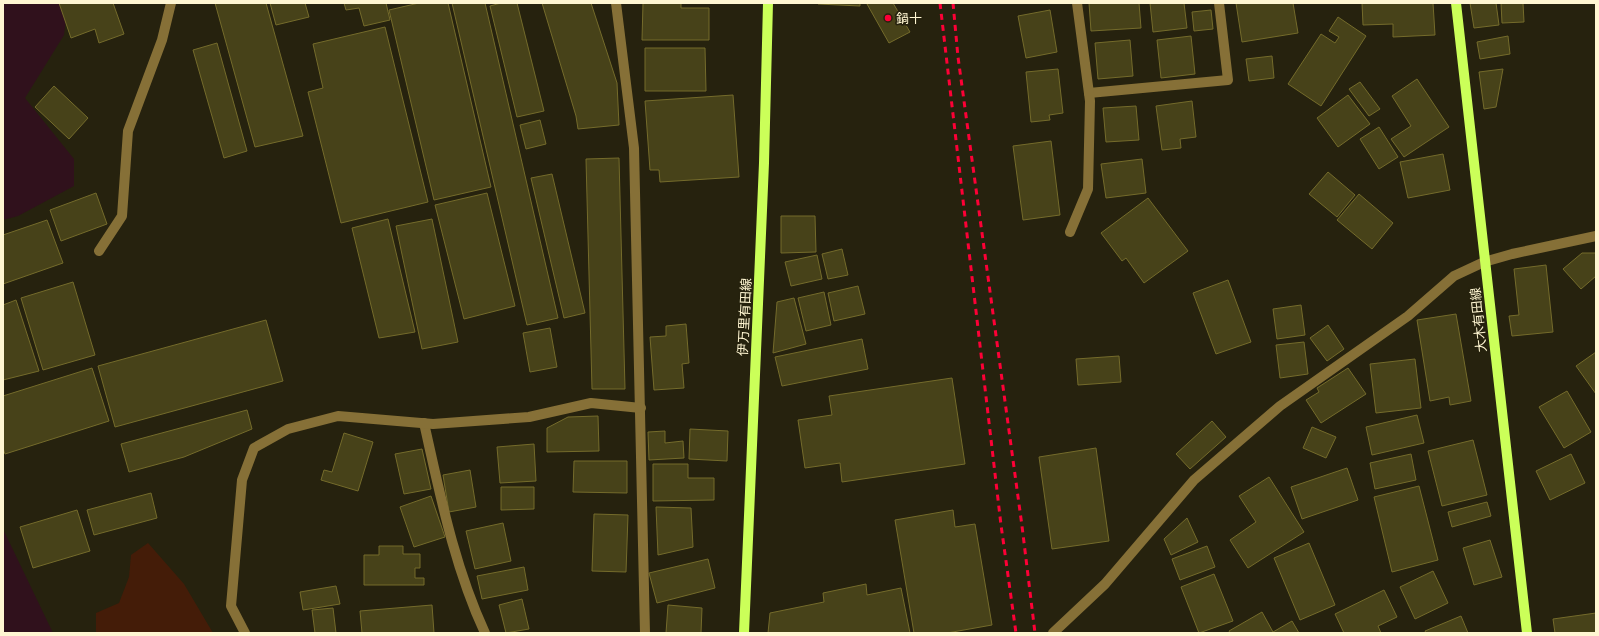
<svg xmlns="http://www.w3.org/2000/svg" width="1599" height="636" font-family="Quicksand,'Noto Sans JP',sans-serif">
<rect width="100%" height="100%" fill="#26220e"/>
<g fill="#30111c">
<path d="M3,3H68L64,35L25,98L74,159V186L18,216L3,220Z"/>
<path d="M3,524V529L53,633H3Z"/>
</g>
<path fill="#441c08" d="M148,543L184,584L213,633H96V613L119,603L129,577L131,555Z"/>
<g fill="#474219" stroke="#746b2b">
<path d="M59,3H113L124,34L99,43L95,29L71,38Z"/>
<path d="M215,3H266L303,136L255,147Z"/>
<path d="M270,3H305L309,17L276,25Z"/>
<path d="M344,3H386L390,20L364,26L359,8L346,10Z"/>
<path d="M419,3H448L491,187L434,200L389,10Z"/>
<path d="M452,3H485L558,318L527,325Z"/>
<path d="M501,3H517L544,111L517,117L490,6Z"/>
<path d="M542,3H591L617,83L619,125L578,129L576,116Z"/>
<path d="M643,3H681V8H709V40H642Z"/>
<path d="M818,3H860V6L818,4Z"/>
<path d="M869,3H893L910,32L889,43L867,4Z"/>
<path d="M1089,3H1139L1141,28L1091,31Z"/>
<path d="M1150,3H1184L1187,28L1153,32Z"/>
<path d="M1236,3H1293L1298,33L1242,42Z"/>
<path d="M1362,3H1433L1435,35L1393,37V24L1363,25Z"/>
<path d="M1470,3H1496L1499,25L1474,28Z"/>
<path d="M1501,3H1523L1524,22L1502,23Z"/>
<path d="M1050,10L1057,52L1026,58L1018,16Z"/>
<path d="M1211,10L1213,29L1194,31L1192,12Z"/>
<path d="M1338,17L1366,36L1321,106L1288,84L1321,34L1335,43L1339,37L1329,31Z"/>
<path d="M385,27L428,202L341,223L308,92L323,88L313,44Z"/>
<path d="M1191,36L1195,74L1161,78L1157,40Z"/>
<path d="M1508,36L1510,54L1480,59L1477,42Z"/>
<path d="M1130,40L1133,76L1098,79L1095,43Z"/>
<path d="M217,43L247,151L224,158L193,50Z"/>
<path d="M645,48H705L706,91H645Z"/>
<path d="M1272,56L1274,78L1249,81L1246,59Z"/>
<path d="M1058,69L1063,113L1049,115L1050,120L1031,122L1026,72Z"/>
<path d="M1503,69L1496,107L1484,109L1479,72Z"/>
<path d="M1417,79L1449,127L1404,157L1391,139L1411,126L1392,96Z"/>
<path d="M1360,82L1380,109L1369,116L1349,89Z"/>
<path d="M54,86L88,118L69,139L35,107Z"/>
<path d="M733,95L739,177L660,182L659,170H650L645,101Z"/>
<path d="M1348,95L1370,124L1338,147L1317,118Z"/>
<path d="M1192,101L1196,137L1180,139L1181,148L1162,150L1156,106Z"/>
<path d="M1136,106L1139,140L1106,142L1103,108Z"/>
<path d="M540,120L546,144L526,149L520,125Z"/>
<path d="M1379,127L1398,157L1379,169L1360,139Z"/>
<path d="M1051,141L1060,215L1023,220L1013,146Z"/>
<path d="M1443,154L1450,190L1408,198L1400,162Z"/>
<path d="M619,158L625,389H592L586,159Z"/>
<path d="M1142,159L1146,193L1106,198L1101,164Z"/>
<path d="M1328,172L1355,195L1337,217L1309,194Z"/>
<path d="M552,174L585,313L564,318L531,178Z"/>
<path d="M96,193L107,224L61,241L50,210Z"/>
<path d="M487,193L515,306L464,319L435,205Z"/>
<path d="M1359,194L1393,223L1372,249L1337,220Z"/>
<path d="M1148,198L1188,251L1144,283L1126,258L1122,261L1101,233Z"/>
<path d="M781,216H815L816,252L781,253Z"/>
<path d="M388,219L415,332L379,338L352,228Z"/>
<path d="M432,219L458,342L422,349L396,226Z"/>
<path d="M47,220L63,263L3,284V235Z"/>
<path d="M842,249L848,275L828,279L822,254Z"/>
<path d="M1582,253H1596V276L1581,289L1563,269Z"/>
<path d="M817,255L822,279L791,286L785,262Z"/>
<path d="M1546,265L1553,332L1512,336L1509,316L1519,315L1514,269Z"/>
<path d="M1228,280L1251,342L1216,354L1193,293Z"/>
<path d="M73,282L95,355L43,370L21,298Z"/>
<path d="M858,286L865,314L834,321L828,293Z"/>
<path d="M824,292L831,325L806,331L798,298Z"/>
<path d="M794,298L806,344L773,353L777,302Z"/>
<path d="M16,300L39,371L3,380V305Z"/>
<path d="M1301,305L1305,335L1277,339L1273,309Z"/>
<path d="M1456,314L1471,401L1450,405L1449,397L1430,401L1417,320Z"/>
<path d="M266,320L283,381L115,427L98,366Z"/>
<path d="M686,324L689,363L682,364L684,388L654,390L650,337L666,336V326Z"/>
<path d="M1328,325L1344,349L1327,361L1310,338Z"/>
<path d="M550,328L557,367L530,372L523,333Z"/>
<path d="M862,339L868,369L782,386L775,357Z"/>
<path d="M1304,342L1308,374L1280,378L1276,345Z"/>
<path d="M1596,352V394L1576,366Z"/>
<path d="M1119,356L1121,382L1078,385L1076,359Z"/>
<path d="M1415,359L1421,408L1376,413L1370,364Z"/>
<path d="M92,368L109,421L5,454L3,448V396Z"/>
<path d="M1348,368L1366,394L1321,423L1306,400L1319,392L1317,388Z"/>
<path d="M952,378L965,464L842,482L840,463L805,468L798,420L832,415L829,396Z"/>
<path d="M1567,391L1591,432L1564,448L1539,407Z"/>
<path d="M247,410L252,429L184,457L129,472L121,444Z"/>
<path d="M1417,415L1424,443L1372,455L1366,427Z"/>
<path d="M598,416L599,451L547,452V428L568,417Z"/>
<path d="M1212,421L1226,437L1190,469L1176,454Z"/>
<path d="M1312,427L1336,437L1326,458L1303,448Z"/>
<path d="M690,429L728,431L727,461L689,459Z"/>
<path d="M665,431V443L683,441L684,458L649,460L648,432Z"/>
<path d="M344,433L373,442L358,491L321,480L324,470L332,472Z"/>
<path d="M1473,440L1487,495L1442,506L1428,451Z"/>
<path d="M534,444L536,481L500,483L497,447Z"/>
<path d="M1096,448L1109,541L1052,549L1039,457Z"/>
<path d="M422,449L431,489L404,494L395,454Z"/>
<path d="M1411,454L1416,480L1375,489L1370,463Z"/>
<path d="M1571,454L1585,483L1550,500L1536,471Z"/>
<path d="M574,461H627V493L573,492Z"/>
<path d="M653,464H688V478H714V500L653,501Z"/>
<path d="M1347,468L1358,500L1302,519L1291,487Z"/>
<path d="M470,470L476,507L449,512L443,475Z"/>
<path d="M1269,477L1304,532L1248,568L1230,540L1256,522L1239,496Z"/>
<path d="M1419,486L1438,560L1392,572L1374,497Z"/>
<path d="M501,487H534V509L501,510Z"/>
<path d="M151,493L157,518L94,535L87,510Z"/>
<path d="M431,496L445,537L414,547L400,507Z"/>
<path d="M1487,502L1491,516L1452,527L1448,512Z"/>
<path d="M656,507L691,508L693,547L658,555Z"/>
<path d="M77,510L90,551L33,568L20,527Z"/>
<path d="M953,510L955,527L975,524L992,625L947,633H914L895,520Z"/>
<path d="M594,514L628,515L626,572L592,571Z"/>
<path d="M1187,518L1198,542L1171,555L1164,539Z"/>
<path d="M503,523L511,561L475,569L466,531Z"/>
<path d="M1490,540L1502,577L1474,585L1463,548Z"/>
<path d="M1309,543L1335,605L1300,620L1274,558Z"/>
<path d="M379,546H403V554H420V568H415V578H424V585H364V555H379Z"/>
<path d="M1207,546L1215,567L1180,580L1172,559Z"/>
<path d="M708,559L715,588L657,603L649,573Z"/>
<path d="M524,567L528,590L482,599L477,576Z"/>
<path d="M1433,571L1448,603L1415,619L1400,587Z"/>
<path d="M1214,574L1233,621L1199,633L1181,587Z"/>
<path d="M866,584L867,595L901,588L910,633H768L770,613L824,602L823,593Z"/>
<path d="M336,586L340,604L303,610L300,592Z"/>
<path d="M1384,590L1397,617L1378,626L1381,633H1344L1335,614Z"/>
<path d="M522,599L529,629L506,633L499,605Z"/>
<path d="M432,605L434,633H362L360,611Z"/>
<path d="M668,605L702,608L701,633H666Z"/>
<path d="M333,608L336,633H315L312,610Z"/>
<path d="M1262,612L1273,632L1292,621L1299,633H1230L1229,631Z"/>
<path d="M1596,613V633H1555L1553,619Z"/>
<path d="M1461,616L1468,633H1426L1425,631Z"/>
</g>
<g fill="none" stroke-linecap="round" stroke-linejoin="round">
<g stroke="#867037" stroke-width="10">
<path d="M616,3L634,148L645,633"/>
<path d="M1089,93L1228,80L1219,3"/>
<path d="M1070,232L1088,189L1090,101L1077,3"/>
<path d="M99,251L122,216L128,131L162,40L171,3"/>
<path d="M424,423C440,494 454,566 485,633"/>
<path d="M245,633L231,606L242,480L254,448L288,429L338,416L433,424L529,417L591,403L641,408"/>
<path d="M1053,633L1105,584L1194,480L1280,406L1408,316L1454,276L1484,262L1512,254L1596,236"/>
</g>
<g stroke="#cbff59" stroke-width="10">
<path d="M1456,3L1527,633"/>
<path d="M744,633L764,163L768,3"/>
</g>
<g stroke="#fd0036" stroke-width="3" stroke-dasharray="6 5" stroke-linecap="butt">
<path d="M940,3L1001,525L1016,633"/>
<path d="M953,3L958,57L1022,526L1035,633"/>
</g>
</g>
<circle fill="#fd0036" stroke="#26220e" stroke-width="1.5" cx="888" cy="18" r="4"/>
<g text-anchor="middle" stroke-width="3.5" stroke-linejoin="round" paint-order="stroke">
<g font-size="13" fill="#fff6d2" stroke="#26220e" text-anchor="start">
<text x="896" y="23">鍋十</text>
</g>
<g font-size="13" fill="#fff6d2" stroke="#26220e">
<text transform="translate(744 317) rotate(-87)" y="5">伊万里有田線</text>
<text transform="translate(1478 320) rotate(-96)" y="5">大木有田線</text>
</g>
</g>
<rect width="1599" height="636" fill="none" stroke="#fff6d2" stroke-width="8"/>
</svg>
